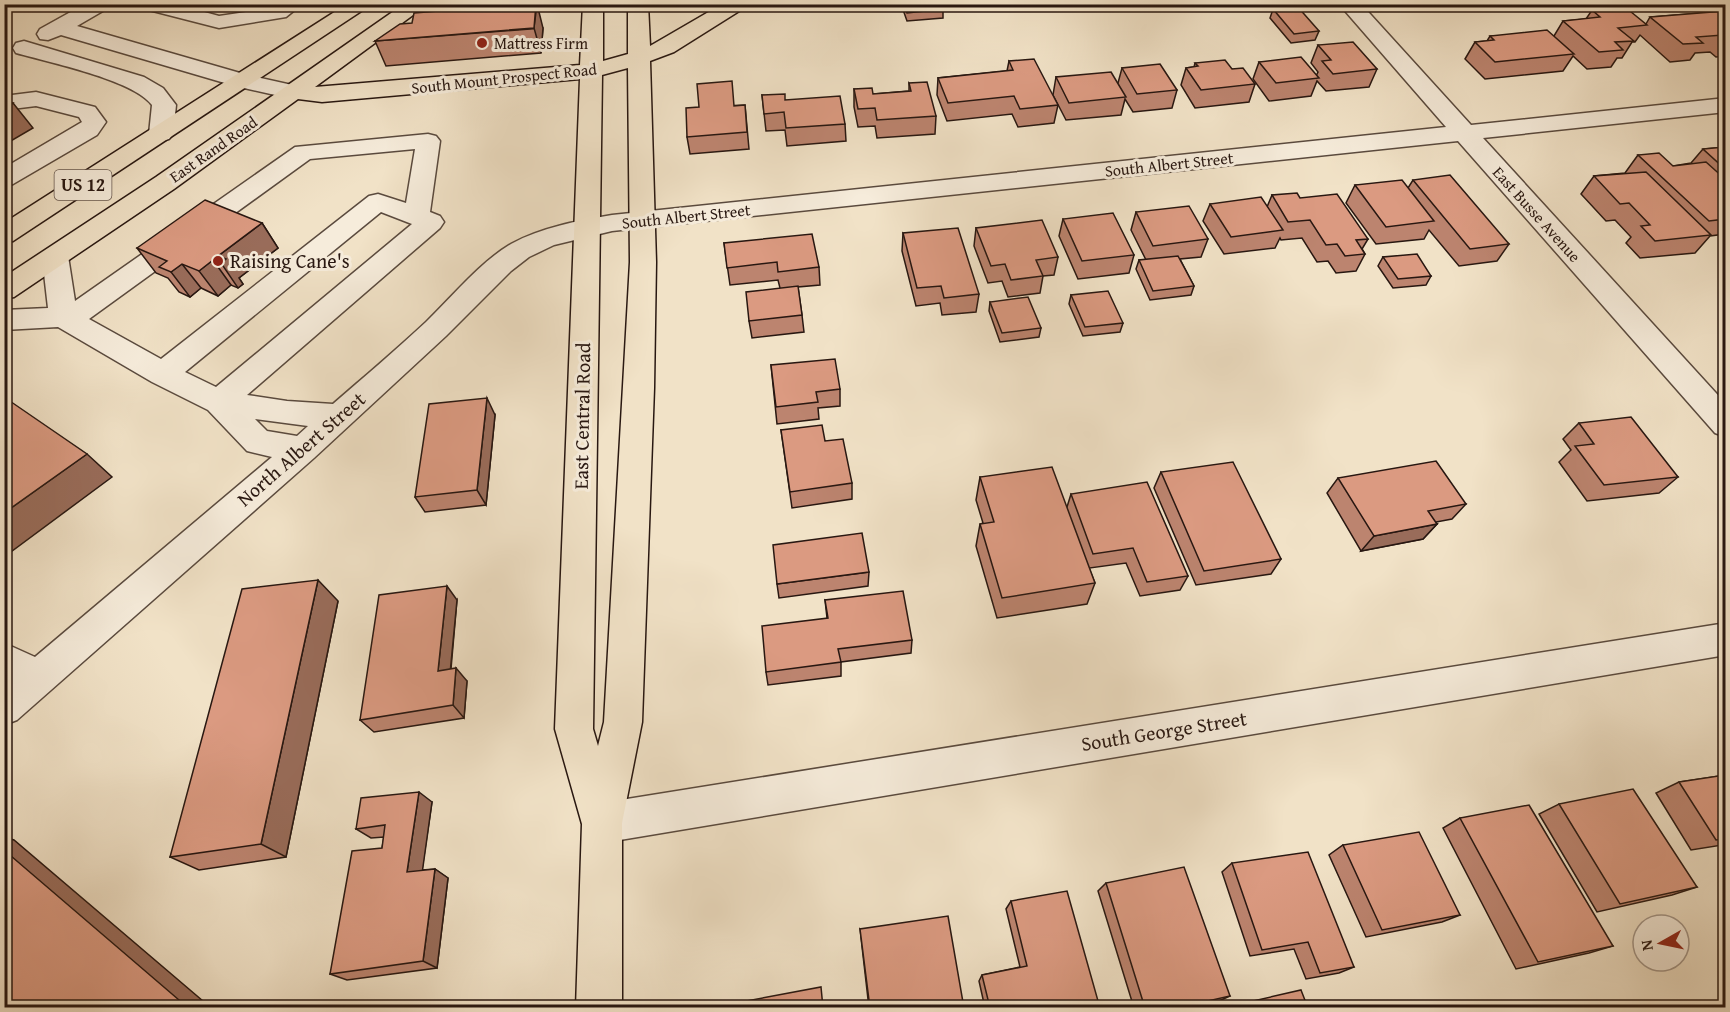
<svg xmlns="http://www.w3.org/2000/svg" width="1730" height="1012" font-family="'Gentium Book Plus',serif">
<rect width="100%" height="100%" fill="#f1e2c7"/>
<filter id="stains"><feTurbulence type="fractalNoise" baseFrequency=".00333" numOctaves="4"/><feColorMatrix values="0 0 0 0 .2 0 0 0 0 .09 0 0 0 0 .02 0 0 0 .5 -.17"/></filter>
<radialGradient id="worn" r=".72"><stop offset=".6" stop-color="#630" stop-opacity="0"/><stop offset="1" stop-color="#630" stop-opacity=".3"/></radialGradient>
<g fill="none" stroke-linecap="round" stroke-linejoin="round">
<g stroke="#5a4a3e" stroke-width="3">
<g id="minor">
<path d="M85,4H111L108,8L77,26L247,75L301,87L304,92L301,97L293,99L235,86L61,35L48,40L40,39L37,34L40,29Z"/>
<path d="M138,4H175L219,16L273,8L278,4H302L286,17L219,28L141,8Z"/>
<path d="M449,4H481L491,8L494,4H515L502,20L495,22L452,8Z"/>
<path d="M1339,4H1361L1471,125L1726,98V112L1483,138L1726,404V437L1715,433L1458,141L612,231L554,245L529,257L511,271L446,336L314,458L17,720L4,725V683L7,680L4,679V643L35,657L272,457L247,451L208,410L152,382L58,327L4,330V310L48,308L42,256L46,250L55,247L64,250L68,256L75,301L295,147L428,134L436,136L440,141L430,212L440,216L444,222L440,228L247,395L287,401L333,404C364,377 396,350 426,322C453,296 479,263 511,244C542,227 577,221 612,215L1446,127ZM415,149L406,203L378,194L369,196L161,359L89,319L310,159ZM381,212L412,224L216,387L185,372ZM255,419L308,426L297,436L267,431Z"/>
<path d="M24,41L144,77L163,88L176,105L173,134L169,139L161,141L153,139L149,134L152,105C134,80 48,62 16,53L13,48L16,43Z"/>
<path d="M36,92L95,107L106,122L97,135L13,184L4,187V168L82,122L79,117L36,106L4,110V96Z"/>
<path d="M1726,623V655L602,843L588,837L582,823L588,809L602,803Z"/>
</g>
</g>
<g stroke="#281711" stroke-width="3">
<g id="major">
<path d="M347,4H372L13,241L4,243V223Z"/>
<path d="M404,4H428L315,87L580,65L583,4H603V61L628,54V4H648L650,46L712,10H665L658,8L655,4H747L744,8L674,52L650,61L656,262L654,388L642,722L622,823V1008H576L582,824L555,729L580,79L322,102L298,99L174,189L14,297L4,299V277L156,177ZM628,68L630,262L604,722L598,746L593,729L602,75Z"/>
</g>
</g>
<use href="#minor" fill="#f6ecdb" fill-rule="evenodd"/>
<use href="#major" fill="#f1e2c7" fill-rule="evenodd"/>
</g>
<g fill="#bc846f" stroke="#281711" stroke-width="1.5">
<path d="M901,4H941L943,9V18L907,21Z"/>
<path d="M1273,9L1319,31L1315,40L1291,43L1270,18Z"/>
<path d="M1592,10L1646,24L1650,17L1725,11V56L1716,57L1710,52L1695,53L1690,60L1670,62L1640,35L1635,42H1632L1622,58H1617L1611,67L1587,69L1573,56L1563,71L1485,79L1465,59L1475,42L1487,41L1490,36H1554L1563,21L1586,19Z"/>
<path d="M543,28L541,53L386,66L375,41Z"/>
<path d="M1318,45L1377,69L1369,87L1326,91L1317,81L1311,96L1269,101L1253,79L1259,62L1316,76L1318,72L1311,63Z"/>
<path d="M1009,61L1058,105L1054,123L1018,127L1012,114L947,121L937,95L938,78L1007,71Z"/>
<path d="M1195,63L1232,69L1255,84L1249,102L1195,108L1181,85L1186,68L1194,67Z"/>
<path d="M1122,68L1177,90L1172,108L1133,112L1125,99L1121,115L1066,120L1053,95L1056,77L1118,83Z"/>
<path d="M909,83L936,116L935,134L877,138L875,126L858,127L854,107V89L873,94L909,91Z"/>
<path d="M762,95L785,100L845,124L846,141L787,146L785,130L766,131Z"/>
<path d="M745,105L749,149L690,154L687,137L699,107Z"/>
<path d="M1725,147V234L1710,236L1695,253L1640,258L1626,243L1631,237L1615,220L1606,221L1581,194L1594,176L1625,173L1638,155L1673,166L1691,163L1703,149Z"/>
<path d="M1413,180L1509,244L1497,261L1459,266L1429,230L1424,239L1376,244L1346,203L1355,185L1408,188Z"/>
<path d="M1272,195L1368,239L1362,249L1365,254L1356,271L1336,273L1328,261L1317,262L1302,238L1281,240L1280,238L1275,248L1224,254L1203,221L1210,204L1267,207Z"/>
<path d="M1136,212L1208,239L1201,257L1180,259L1194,286L1191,295L1150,300L1136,269L1139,260H1146L1131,230Z"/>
<path d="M1063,219L1134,255L1129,273L1078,279L1059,236Z"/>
<path d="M262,223L278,248L239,278L243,284L238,288L231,285L218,296L201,288L190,297L179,292L168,278L156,273L137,248Z"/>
<path d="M976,228L1058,257L1054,275L1043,276L1040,293L1008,297L1002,281L988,283L974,246Z"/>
<path d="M903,233L979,294L976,312L942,315L940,303L916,306L902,251Z"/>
<path d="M724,243L819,267L820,285L798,287L802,315L804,332L752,338L749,321L780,288L778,280L730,285Z"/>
<path d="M1383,257L1431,276L1426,285L1393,288L1378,266Z"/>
<path d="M1071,295L1123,323L1120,332L1083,336L1069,304Z"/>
<path d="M990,302L1041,328L1039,337L1000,342L989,311Z"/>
<path d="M1725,317V330L1719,323Z"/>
<path d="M771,365L840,389V406L818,408L819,419L777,424Z"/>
<path d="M495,415L486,505L425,512L415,497Z"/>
<path d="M1579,423L1678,477L1659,493L1587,501L1559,462L1571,450L1563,439Z"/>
<path d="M781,430L825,441L852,483V499L792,508Z"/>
<path d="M1161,472L1281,559L1271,574L1196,585L1154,488Z"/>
<path d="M980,477L1067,507L1071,494L1188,576L1180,590L1140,596L1126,563L1089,568L1095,583L1087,604L997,618L976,546L980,524L983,523L976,500Z"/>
<path d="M1338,478L1466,504L1452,519L1436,522L1437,524L1423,539L1361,551L1327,493Z"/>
<path d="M869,572L868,586L779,598L777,584Z"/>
<path d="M457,600L451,669L467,681L464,718L374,732L360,720Z"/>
<path d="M825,600L912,640L911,653L841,662V676L768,685L766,672L827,618Z"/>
<path d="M338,601L286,857L199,870L170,857Z"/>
<path d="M1725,775V850L1722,845L1691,850L1656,793L1679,782Z"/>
<path d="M432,802L422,870L435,869L448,878L437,968L347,980L330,974L382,848L384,837L371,838L356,829Z"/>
<path d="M1559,804L1697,887L1672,895L1597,912L1539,814Z"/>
<path d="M1460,818L1613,946L1589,953L1516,969L1443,828Z"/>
<path d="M1343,845L1460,915L1442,922L1366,937L1329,855Z"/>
<path d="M1232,863L1354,967L1339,973L1306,979L1294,949L1250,956L1222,872Z"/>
<path d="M1106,883L1230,996L1219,1001L1190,1008H1134L1098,891Z"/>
<path d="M1011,901L1100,1008H985L979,981L982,975L1020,967L1006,909Z"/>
<path d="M860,929L964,1008H869Z"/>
<path d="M1253,1001L1308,1008H1248L1247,1004Z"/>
</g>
<g fill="#996c5a" stroke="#281711" stroke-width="1.5">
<path d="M537,4L543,28L541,53L534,28Z"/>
<path d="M13,103L33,128L4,145V108Z"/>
<path d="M262,223L278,248L239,278L243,284L238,288L221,263L218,256Z"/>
<path d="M213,260L231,285L218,296L199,271Z"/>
<path d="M182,264L201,288L190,297L171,272Z"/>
<path d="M487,398L495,415L486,505L477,490Z"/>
<path d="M87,454L112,477L4,557V513Z"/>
<path d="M1437,524L1423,539L1361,551L1374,536Z"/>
<path d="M318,580L338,601L286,857L261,844Z"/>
<path d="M447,586L457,600L449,684L438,671Z"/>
<path d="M456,668L467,681L464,718L453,705Z"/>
<path d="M419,792L432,802L421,881L407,872Z"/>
<path d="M4,837L14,840L210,1007L172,1008L4,850Z"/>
<path d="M435,869L448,878L437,968L423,961Z"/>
</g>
<g fill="#db9a81" stroke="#281711" stroke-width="1.5">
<path d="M524,4H536L534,28L375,41L400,24L412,23L414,13Z"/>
<path d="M904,4H941L943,9L907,13Z"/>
<path d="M1297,6L1319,31L1294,34L1273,9Z"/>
<path d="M1625,7L1647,25L1618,28L1634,41L1615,42L1623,50L1599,52L1563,21L1600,17L1592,10Z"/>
<path d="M1725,11V37L1723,35L1696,37L1703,43L1683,44L1650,17Z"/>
<path d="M1547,30L1574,54L1495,62L1475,42L1494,40L1490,36Z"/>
<path d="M1353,42L1377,69L1333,74L1322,61L1331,60L1318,45Z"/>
<path d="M1301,57L1319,78L1276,83L1259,62Z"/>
<path d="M1034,59L1058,105L1020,109L1014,96L948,103L938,78L1013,70L1009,61Z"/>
<path d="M1225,60L1232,69L1243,68L1255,84L1201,90L1186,68L1198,66L1195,63Z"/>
<path d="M1160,64L1177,90L1137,94L1122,68Z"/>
<path d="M1111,72L1126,97L1069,103L1056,77Z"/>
<path d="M732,81L734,106L745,105L747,132L687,137L686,108L699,107L697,84Z"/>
<path d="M927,82L936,116L877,120L875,108L858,109L854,89L872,88L873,94L911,91L909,83Z"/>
<path d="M785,94V100L840,96L845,124L786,128L784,112L764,114L762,95Z"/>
<path d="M4,100L13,103L4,108Z"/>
<path d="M1725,147V169L1703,149Z"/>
<path d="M1659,153L1673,166L1706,162L1725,179V219L1709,221L1638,155Z"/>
<path d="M1646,172L1711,235L1655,241L1641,226L1650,225L1629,203L1620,204L1594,176Z"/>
<path d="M1450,175L1509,244L1470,249L1413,180Z"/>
<path d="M1402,180L1434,221L1386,227L1355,185Z"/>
<path d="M1297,193L1300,198L1337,194L1368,239L1356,240L1365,254L1345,256L1337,244L1326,245L1310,220L1288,222L1272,195Z"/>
<path d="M1261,197L1283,230L1231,237L1210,204Z"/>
<path d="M205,200L262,223L218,256L226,259L221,263L213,260L199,271L182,264L171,272L159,267L167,261L137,248Z"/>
<path d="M1189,206L1208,239L1153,246L1136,212Z"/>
<path d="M1113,213L1134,255L1082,261L1063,219Z"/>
<path d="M1042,220L1058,257L1036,260L1043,276L1011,280L1005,264L991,266L976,228Z"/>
<path d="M958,228L979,294L944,298L941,286L917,288L903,233Z"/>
<path d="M812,234L819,267L778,272L777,262L727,268L724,243Z"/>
<path d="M1417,254L1431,276L1398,279L1383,257Z"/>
<path d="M1178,256L1194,286L1153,291L1139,260Z"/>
<path d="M798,286L802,315L749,321L746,292Z"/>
<path d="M1108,291L1123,323L1085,327L1071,295Z"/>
<path d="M1028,297L1041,328L1002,333L990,302Z"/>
<path d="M835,359L840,389L816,392L818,402L776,407L771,365Z"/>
<path d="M4,397L87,454L4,513Z"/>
<path d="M487,398L477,490L415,497L429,404Z"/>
<path d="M1631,417L1678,477L1604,485L1575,446L1594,444L1579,423Z"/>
<path d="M822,425L825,441L843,439L852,483L790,492L781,430Z"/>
<path d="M1436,461L1466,504L1428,511L1437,524L1374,536L1338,478Z"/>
<path d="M1233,462L1281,559L1204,571L1161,472Z"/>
<path d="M1052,467L1095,583L1002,598L980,524L994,522L980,477Z"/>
<path d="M1147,482L1188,576L1147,582L1133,548L1093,554L1071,494Z"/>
<path d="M862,533L869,572L777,584L773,545Z"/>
<path d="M318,580L261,844L170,857L242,589Z"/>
<path d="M447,586L438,671L456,668L453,705L360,720L379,595Z"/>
<path d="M903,591L912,640L838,649L841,662L766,672L762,626L828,618L825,600Z"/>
<path d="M1725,775V839L1716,840L1679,782Z"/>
<path d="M1633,789L1697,887L1620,904L1559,804Z"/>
<path d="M419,792L407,872L435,869L423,961L330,974L352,851L382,848L385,825L356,829L361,798Z"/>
<path d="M1529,805L1613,946L1538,962L1460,818Z"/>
<path d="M1419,832L1460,915L1382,930L1343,845Z"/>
<path d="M4,850L179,1000L172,1008H4Z"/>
<path d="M1308,852L1354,967L1320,973L1308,942L1262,950L1232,863Z"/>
<path d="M1184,867L1230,996L1177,1008H1145L1106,883Z"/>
<path d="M1067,891L1100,1008H990L982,975L1027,966L1011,901Z"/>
<path d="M948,916L964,1008H870L860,929Z"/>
<path d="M821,987L823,1008H709Z"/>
<path d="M1301,990L1308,1008H1256L1253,1001Z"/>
</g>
<g fill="#8f2418" stroke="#f6ecdb" stroke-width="2">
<circle cx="482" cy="43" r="6"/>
<circle cx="218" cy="261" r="6"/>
</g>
<g text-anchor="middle" stroke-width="6" stroke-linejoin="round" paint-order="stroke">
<g font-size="16" fill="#281711" stroke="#f6ecdb" text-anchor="start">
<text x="494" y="49">Mattress Firm</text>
</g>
<g font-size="16" fill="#281711" stroke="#f6ecdb">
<text transform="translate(504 78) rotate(-6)" y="6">South Mount Prospect Road</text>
<text transform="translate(213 149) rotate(-35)" y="6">East Rand Road</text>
<text transform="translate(1169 164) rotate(-6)" y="6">South Albert Street</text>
<text transform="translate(1537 214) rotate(48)" y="6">East Busse Avenue</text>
<text transform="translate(686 216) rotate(-6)" y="6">South Albert Street</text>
</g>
<rect fill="#f6ecdb" stroke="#66574e" stroke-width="1.5" x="54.5" y="170" width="57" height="30" rx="4.5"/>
<g font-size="18" font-weight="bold" fill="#281711">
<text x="83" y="191">US 12</text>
</g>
<g font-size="20" fill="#281711" stroke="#f6ecdb" text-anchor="start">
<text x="230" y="268">Raising Cane's</text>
</g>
<g font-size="20" fill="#281711" stroke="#f6ecdb">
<text transform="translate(582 416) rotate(-89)" y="7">East Central Road</text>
<text transform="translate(301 449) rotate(-41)" y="7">North Albert Street</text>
<text transform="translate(1164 731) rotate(-9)" y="7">South George Street</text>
</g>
</g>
<rect width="1730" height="1012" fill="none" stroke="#f1e2c7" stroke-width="24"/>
<rect x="6" y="6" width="1718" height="1000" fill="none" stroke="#281711" stroke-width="3"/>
<rect x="12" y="12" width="1706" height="988" fill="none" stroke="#281711" stroke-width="1.5"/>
<g transform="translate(1661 943) rotate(261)"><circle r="28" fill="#f6ecdb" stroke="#a4978a" stroke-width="1.5"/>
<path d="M0-4.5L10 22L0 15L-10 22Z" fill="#8f2418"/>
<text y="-9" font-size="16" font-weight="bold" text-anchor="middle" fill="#281711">N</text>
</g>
<rect width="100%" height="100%" filter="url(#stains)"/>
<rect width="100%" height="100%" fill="url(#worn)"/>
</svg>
